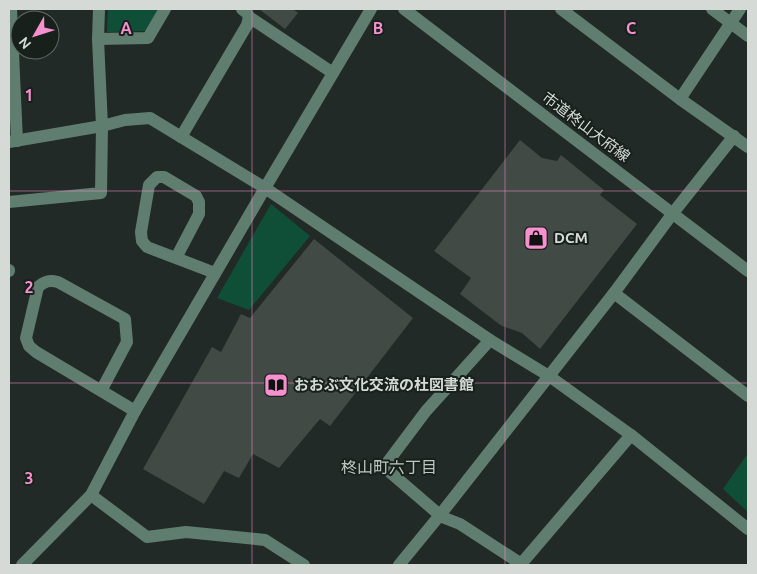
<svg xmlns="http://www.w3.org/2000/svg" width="757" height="574" font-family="Ubuntu,'Noto Sans JP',sans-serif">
<rect width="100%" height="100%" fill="#212a26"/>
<g fill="#0f4f38">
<path d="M108,9H159L148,31L107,32Z"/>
<path d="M271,204L310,236L249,310L217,298Z"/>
<path d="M748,453V512L723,489Z"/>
</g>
<g fill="#414a45">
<path d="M259,9H293L298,13L285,29Z"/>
<path d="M520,140L542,158L557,161L561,155L604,190L600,195L637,224L540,349L522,333L502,326L495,321L460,294L471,278L434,251Z"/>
<path d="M314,239L413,318L330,426L320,419L279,468L253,454L239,478L224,471L204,504L143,469L212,347L221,352L241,314L250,318Z"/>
</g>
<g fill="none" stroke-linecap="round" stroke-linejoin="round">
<g stroke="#607e70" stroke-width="12">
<path d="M11,9L17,141"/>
<path d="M404,9L748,271"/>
<path d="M561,9L680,99L748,147"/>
<path d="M712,9L748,36"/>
<path d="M249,17L333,73"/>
<path d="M98,39L148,38L165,9"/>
<path d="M680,99L740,9"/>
<path d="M181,137L247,25L249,17L247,13L242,9"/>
<path d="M9,142L102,126L125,120L150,118L265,188L490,340L549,376L631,435L748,529"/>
<path d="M9,202L101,193L102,126L98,39L99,9"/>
<path d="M176,258L199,214V202L196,196L164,177H157L149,185L141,232L142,241L147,247L215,273"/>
<path d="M9,270V271"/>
<path d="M614,293L748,396"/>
<path d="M490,340L426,411L384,467L442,517L460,524L523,565"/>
<path d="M101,391L127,342L125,319L58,282C49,280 45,281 38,287L26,338L29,346L36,352L135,411"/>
<path d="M91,495L147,537L186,532L265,540L304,565"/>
<path d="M521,564L631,435"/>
<path d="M22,565L91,495L135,411L265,188L371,9"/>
<path d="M399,565L440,515L549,376L614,293L673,213L734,136"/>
</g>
</g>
<path fill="none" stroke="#f790ce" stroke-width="1" stroke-opacity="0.55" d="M252,9V565M505,9V565M9,191H748M9,383H748"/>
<defs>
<g id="shop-square" transform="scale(1.25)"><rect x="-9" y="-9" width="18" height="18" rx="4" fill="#f790ce" stroke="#18201c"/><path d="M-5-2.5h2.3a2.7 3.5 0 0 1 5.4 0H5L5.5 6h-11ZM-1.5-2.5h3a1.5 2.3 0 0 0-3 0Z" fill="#111"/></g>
<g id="library-square" transform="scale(1.25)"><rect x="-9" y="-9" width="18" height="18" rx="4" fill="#f790ce" stroke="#18201c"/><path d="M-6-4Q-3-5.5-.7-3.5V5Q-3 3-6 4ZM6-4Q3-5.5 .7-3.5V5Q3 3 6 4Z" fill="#111"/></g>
</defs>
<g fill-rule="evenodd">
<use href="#shop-square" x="536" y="238"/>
<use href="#library-square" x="276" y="385"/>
</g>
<g text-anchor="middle" stroke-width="4" stroke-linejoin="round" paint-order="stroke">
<g font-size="15" fill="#d5dad7" stroke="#18201c">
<text transform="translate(586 127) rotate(37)" y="5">市道柊山大府線</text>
</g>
<g font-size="15" font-weight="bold" fill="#d5dad7" stroke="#18201c" text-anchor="start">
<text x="554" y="243">DCM</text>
<text x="294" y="390">おおぶ文化交流の杜図書館</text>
</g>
<g font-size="16" fill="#bcc7c2" stroke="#18201c">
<text x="389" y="473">柊山町六丁目</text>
</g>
</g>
<g font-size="16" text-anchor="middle" font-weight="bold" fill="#f790ce" stroke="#18201c" stroke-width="4" stroke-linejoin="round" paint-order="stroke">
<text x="126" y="34">A</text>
<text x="378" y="34">B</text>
<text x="631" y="34">C</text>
<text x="29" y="101">1</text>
<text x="29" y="293">2</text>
<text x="29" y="484">3</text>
</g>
<rect width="757" height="574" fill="none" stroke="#d5dad7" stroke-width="20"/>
<g transform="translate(35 35) rotate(231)"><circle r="24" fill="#18201c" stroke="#646a67"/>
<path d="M0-4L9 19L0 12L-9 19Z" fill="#f790ce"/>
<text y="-8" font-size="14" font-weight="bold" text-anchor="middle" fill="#d5dad7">N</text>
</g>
</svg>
